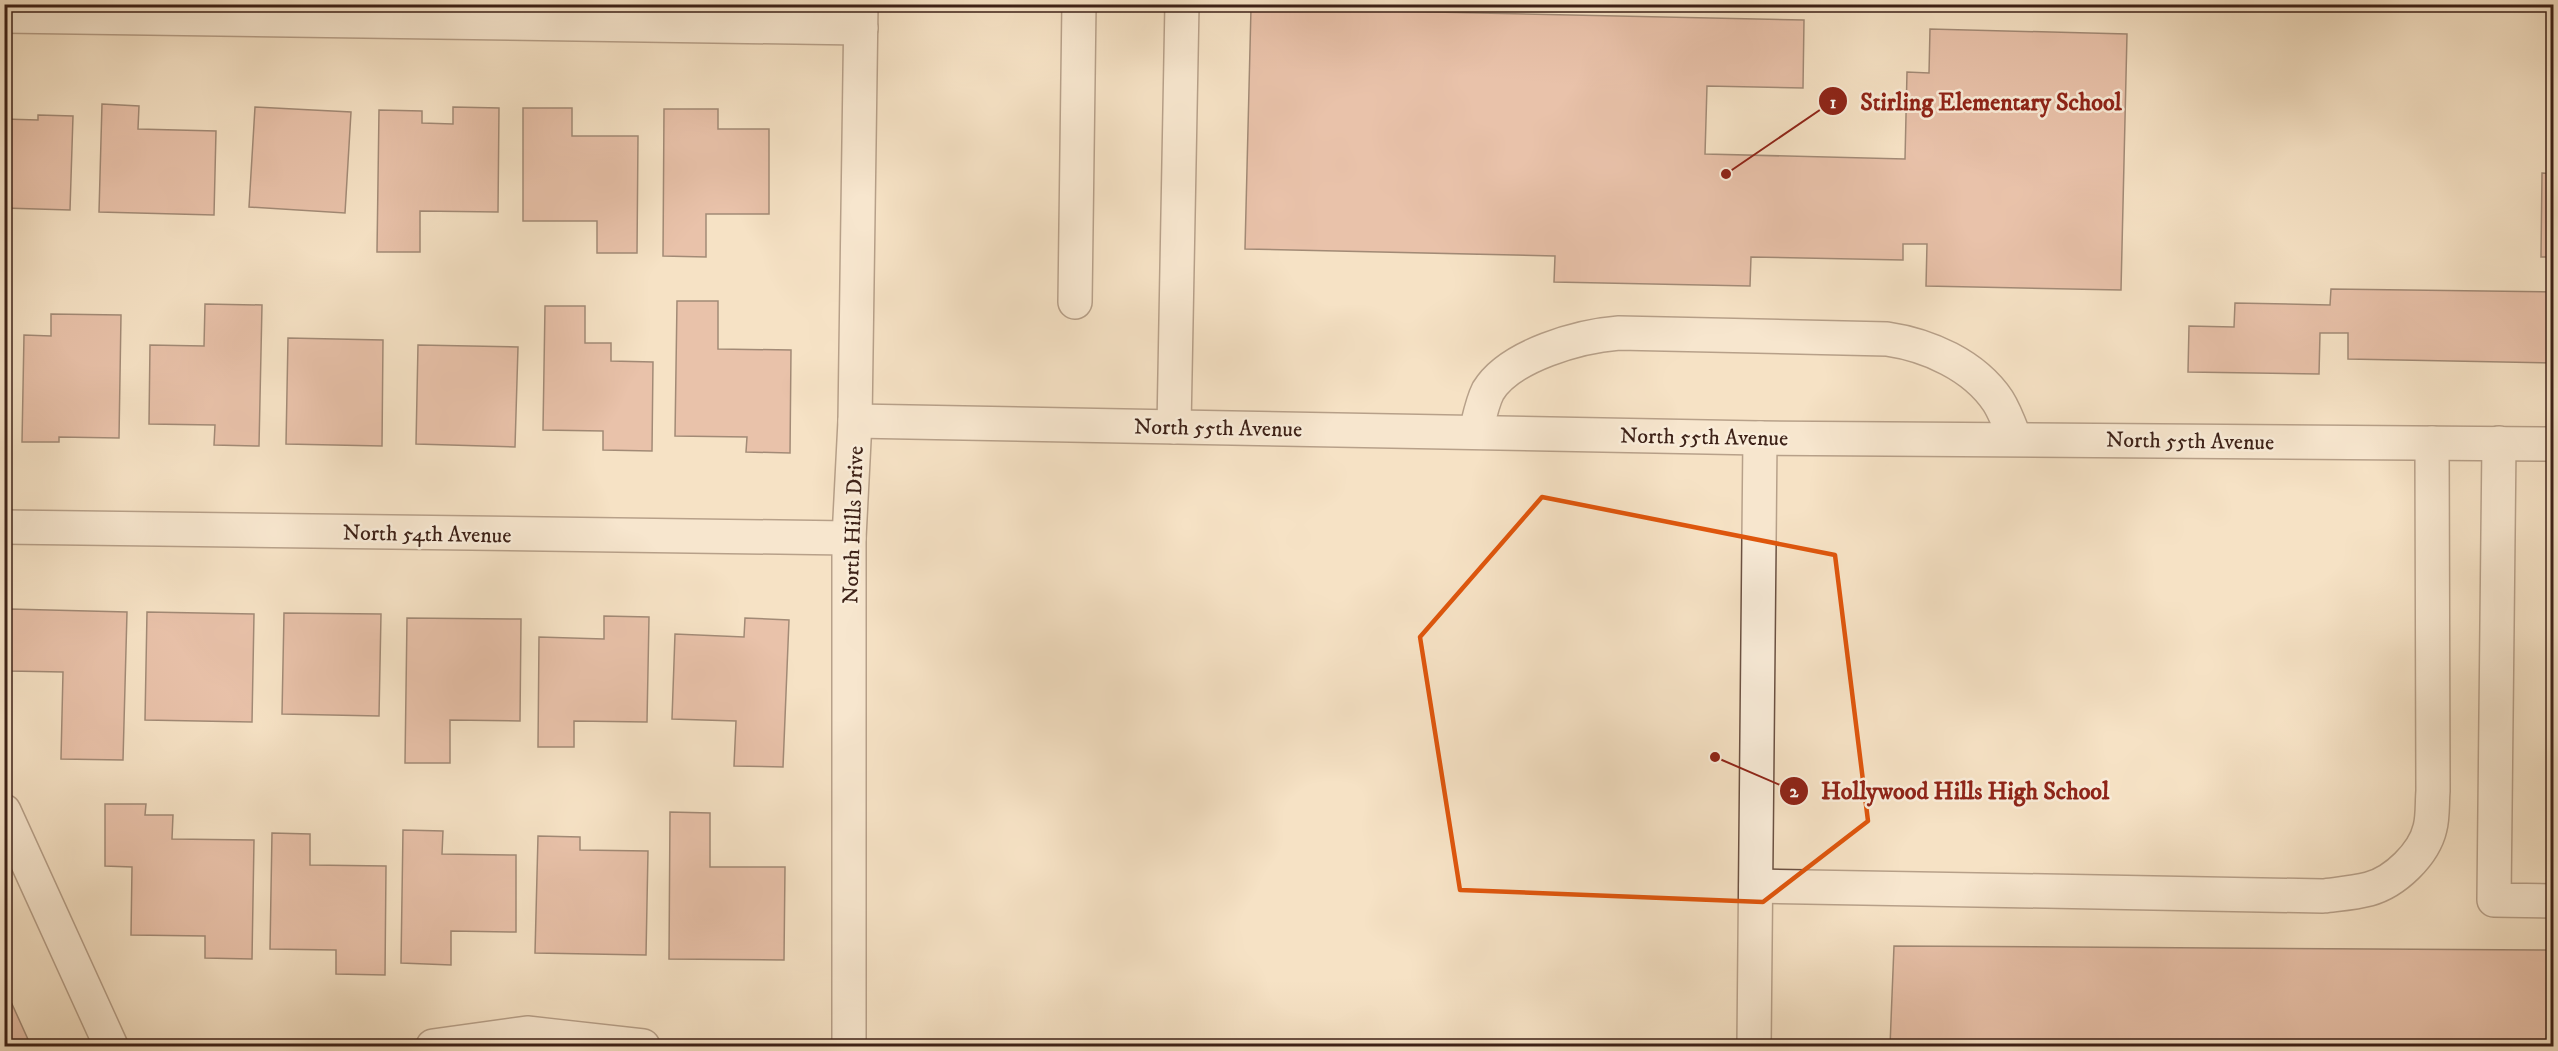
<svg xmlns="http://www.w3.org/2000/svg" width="2558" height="1051" font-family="'IM FELL DW Pica',serif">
<rect width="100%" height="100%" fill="#f6e2c5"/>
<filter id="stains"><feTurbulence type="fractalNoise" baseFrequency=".00333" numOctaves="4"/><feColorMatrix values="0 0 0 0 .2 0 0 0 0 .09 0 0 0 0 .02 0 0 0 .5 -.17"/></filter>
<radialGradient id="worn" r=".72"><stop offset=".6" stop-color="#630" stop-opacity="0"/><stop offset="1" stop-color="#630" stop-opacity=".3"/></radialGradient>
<g fill="#da9b8b" stroke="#3d2117" stroke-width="1.5">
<path d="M1251,8L1804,20L1803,88L1707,86L1705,154L1905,159L1907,72L1929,73L1930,29L2127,34L2121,290L1926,286L1927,244H1903V260L1751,257L1750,286L1554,282L1555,256L1245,249Z"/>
<path d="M102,104L139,106L138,129L216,131L214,215L99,212Z"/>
<path d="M255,107L351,112L345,213L249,207Z"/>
<path d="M453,107L499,108L498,212L420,211V252H377L379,110L422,111V123L453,124Z"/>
<path d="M523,108H572V136H638L637,253H597V221H523Z"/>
<path d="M664,109H718V129H769V214H706V257L663,256Z"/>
<path d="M38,115L73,116L70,210L4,208V119L38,120Z"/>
<path d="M2542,173L2554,174V257H2541Z"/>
<path d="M2331,289L2554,292V363L2348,359V333H2320L2319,374L2188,372L2189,326L2234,327L2235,303L2330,305Z"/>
<path d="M677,301H718V349L791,350L790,453L746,452L747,437L675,436Z"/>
<path d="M205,304L262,305L259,446L214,445L215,425L149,424L150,345L204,346Z"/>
<path d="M545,306H585V343H611V361L653,362L652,451L603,450V431L543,430Z"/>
<path d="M51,314L121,315L119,438L59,437V442H22L24,335L51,336Z"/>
<path d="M288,338L383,340L382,446L286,444Z"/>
<path d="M418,345L518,347L515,447L416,444Z"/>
<path d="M10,609L127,612L123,760L61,759L63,672L9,671Z"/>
<path d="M147,612L254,614L252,722L145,720Z"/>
<path d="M284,613L381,614L379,716L282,714Z"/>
<path d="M604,616L649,617L647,722L574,721V747H538L539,637L604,639Z"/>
<path d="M407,618L521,619L520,721L450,720V763H405Z"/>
<path d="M745,618L789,620L783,767L734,766L736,721L672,719L675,634L744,637Z"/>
<path d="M105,804H146L145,815H173L172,839L254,840L252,959L205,958V936L131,935L132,867L105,866Z"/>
<path d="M670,812L710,813V867H785L784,960L669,959Z"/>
<path d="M403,830L443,831L442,854L516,855V932L451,931V965L401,963Z"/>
<path d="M272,833L310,834V865L386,866L385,975L336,974V950L270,949Z"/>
<path d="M538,836L580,837V850L648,851L646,955L535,953Z"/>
<path d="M1894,946L2554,950V1046H1890Z"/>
<path d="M12,1004L31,1046H4V1007Z"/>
</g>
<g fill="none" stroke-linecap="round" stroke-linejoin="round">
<g stroke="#6b5142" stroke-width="36">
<g id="minor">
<path d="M4,16L861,28"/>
<path d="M1075,302L1079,4"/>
<path d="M855,421L1760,438L2554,444"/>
<path d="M1174,427L1182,4"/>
<path d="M1476,431C1479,419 1482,403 1488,391C1510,355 1580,336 1619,333L1887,339C1928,345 1974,365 1998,401C2005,412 2010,426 2015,439"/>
<path d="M2499,443L2494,900L2554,901"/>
<path d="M4,527L849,538"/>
<path d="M4,811L111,1046"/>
<path d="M1756,886L2323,896C2338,894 2354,893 2369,889C2395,882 2424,854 2430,828C2433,817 2432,803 2433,791L2432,443"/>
<path d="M433,1046L527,1033L643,1046"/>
<path d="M849,1046V538L855,421L861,4"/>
<path d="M1754,1046L1760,438"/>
</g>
</g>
<use href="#minor" stroke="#f9ecd9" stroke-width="33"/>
</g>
<path d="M0 0H2558V1051H0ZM1542,497L1835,555L1868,821L1763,902L1460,890L1420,637Z" fill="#f6e2c5" fill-opacity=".55" fill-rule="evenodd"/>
<path fill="none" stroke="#df560d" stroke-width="4.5" stroke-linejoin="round" d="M1542,497L1835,555L1868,821L1763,902L1460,890L1420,637Z"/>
<g text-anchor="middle" stroke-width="5" stroke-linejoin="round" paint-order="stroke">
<g font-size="22" fill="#3d2117" stroke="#f9ecd9">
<text transform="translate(1218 427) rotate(1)" y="8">North 55th Avenue</text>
<text transform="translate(1704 436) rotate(1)" y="8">North 55th Avenue</text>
<text transform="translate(2190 440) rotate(1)" y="8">North 55th Avenue</text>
<text transform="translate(852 525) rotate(-88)" y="8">North Hills Drive</text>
<text transform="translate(427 533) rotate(1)" y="8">North 54th Avenue</text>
</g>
</g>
<path fill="none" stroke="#8f2418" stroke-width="2" d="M1726 174L1833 101M1715 757L1794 791"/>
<g fill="#8f2418" stroke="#f9ecd9" stroke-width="2">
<circle cx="1726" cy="174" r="6"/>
<circle cx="1715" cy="757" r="6"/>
<circle cx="1833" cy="101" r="15"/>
<circle cx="1794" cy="791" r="15"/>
</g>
<g font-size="18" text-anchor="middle" font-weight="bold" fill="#fff">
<text x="1833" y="108">1</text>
<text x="1794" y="797">2</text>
</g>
<g font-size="24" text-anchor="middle" font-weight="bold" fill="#8f2418" stroke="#f9ecd9" stroke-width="5" stroke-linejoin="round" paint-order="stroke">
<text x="1991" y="110">Stirling Elementary School</text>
<text x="1965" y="799">Hollywood Hills High School</text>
</g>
<rect width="2558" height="1051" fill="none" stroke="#f6e2c5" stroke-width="24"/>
<rect x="6" y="6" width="2546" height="1039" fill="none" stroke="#3d2117" stroke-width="3"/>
<rect x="12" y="12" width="2534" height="1027" fill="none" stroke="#3d2117" stroke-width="1.5"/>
<rect width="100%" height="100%" filter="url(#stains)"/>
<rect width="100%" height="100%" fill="url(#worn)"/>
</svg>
